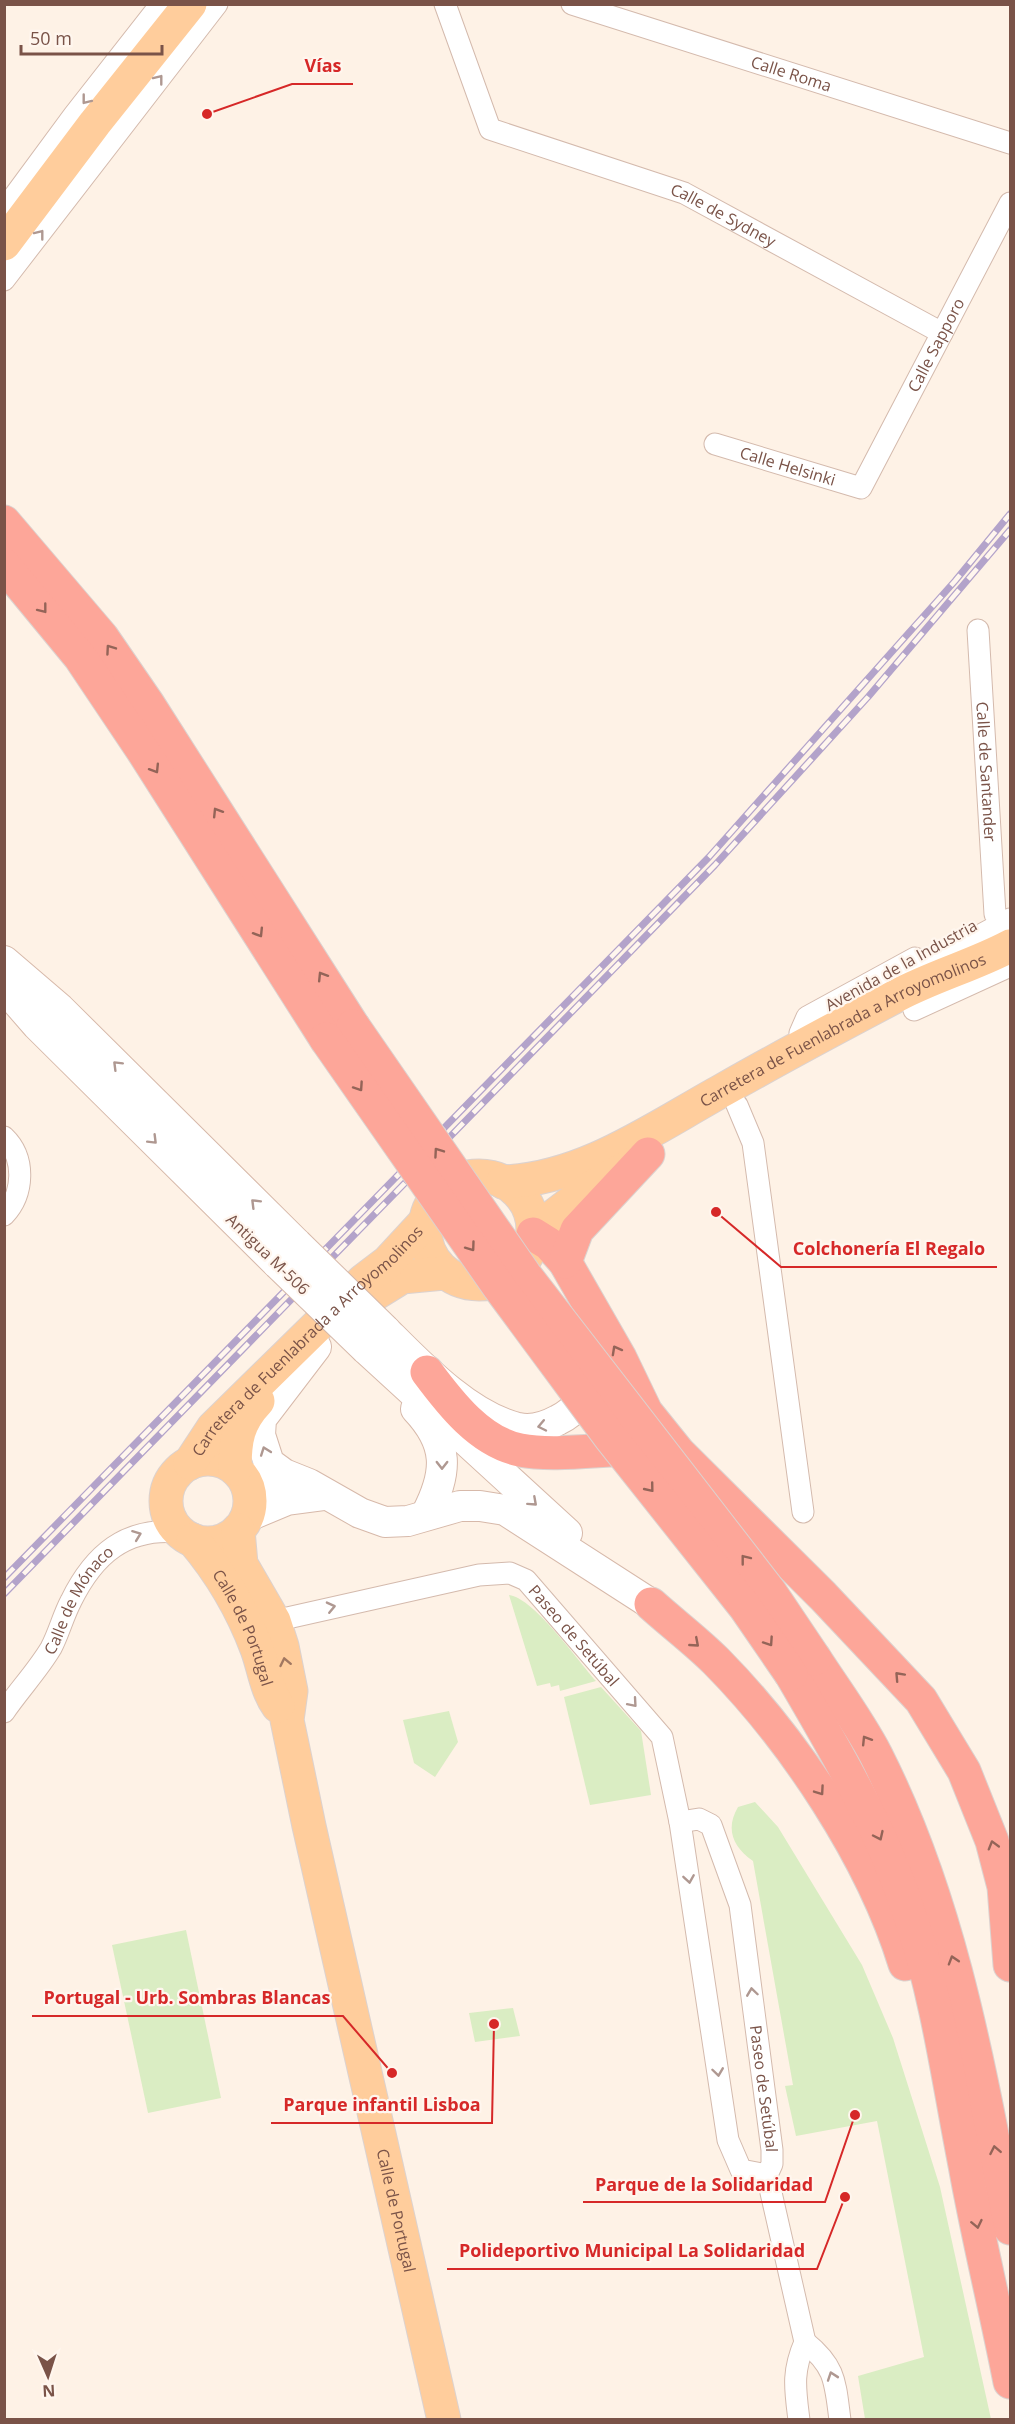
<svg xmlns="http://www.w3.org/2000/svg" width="1015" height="2424" font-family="'Open Sans',sans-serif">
<rect width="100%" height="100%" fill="#fef2e6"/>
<g fill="#daedc3">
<path d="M509,1595C534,1598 578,1661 596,1681L560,1691L559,1685L551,1687L550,1683L537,1686Z"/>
<path d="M601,1687L641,1731L651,1795L590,1805L564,1697Z"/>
<path d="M449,1711L458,1742L435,1777L414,1763L403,1720Z"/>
<path d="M755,1802L778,1827L862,1965L893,2038L940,2187L991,2419H865L858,2376L924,2357L877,2121L796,2136L785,2086L793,2085L753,1861C733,1847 725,1829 738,1807Z"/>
<path d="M186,1930L221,2098L148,2113L112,1945Z"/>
<path d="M513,2008L520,2036L475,2042L469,2013Z"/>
</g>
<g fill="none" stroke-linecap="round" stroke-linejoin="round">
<g stroke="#d4baad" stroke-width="23">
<g id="street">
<path id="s1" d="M445,4L490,129L684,193L942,333"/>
<path id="s2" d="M572,4L1010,143"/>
<path d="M4,210L74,115L161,4"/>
<path d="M4,280L217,4"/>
<path id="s3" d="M715,444L861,488L1010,203"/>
<path id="s4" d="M978,630L995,914"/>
<path d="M905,976L1010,919"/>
<path d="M914,1010L1010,966"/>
<path d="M800,1033L807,1017L915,958"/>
<path d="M737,1105L753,1143L803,1512"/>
<path d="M4,1137C26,1158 24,1194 4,1215"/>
<path id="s5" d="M264,1620L274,1621L479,1575L510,1573L526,1580L662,1737L680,1822L728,2140L741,2170L767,2175"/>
<path id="s6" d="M4,1712C19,1690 38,1670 51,1648C59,1633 63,1616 71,1601C94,1554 126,1527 179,1532"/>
<path id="s7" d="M680,1822L699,1819L711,1825L740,1905L772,2150V2164L767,2175L805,2342C792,2372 795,2388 799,2420"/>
<path d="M805,2342C836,2367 835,2382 840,2420"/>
</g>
</g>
<g stroke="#d7b9aa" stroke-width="32">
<g id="secondary">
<path d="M4,961L60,1009L297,1244"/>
<path d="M4,987L37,1025L278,1264"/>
<path d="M385,1330C420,1365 468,1416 518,1428C532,1431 547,1426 558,1420C577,1411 584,1397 589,1377"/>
<path d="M316,1347L261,1419L260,1435L269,1463L284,1474L309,1484L360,1513L385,1522L408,1521L460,1506H480L505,1510L651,1604"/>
<path d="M366,1349L567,1533"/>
<path d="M416,1409C449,1444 448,1472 427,1513"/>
<path d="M243,1477L276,1485H300"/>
<path d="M246,1517L287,1500L325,1495"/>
</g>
</g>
<g stroke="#dcd2cf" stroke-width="35">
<g id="primary">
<path d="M4,244L95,123L190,4"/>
<circle cx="479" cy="1230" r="54"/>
<path id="s8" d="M503,1182C584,1179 654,1128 723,1090C781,1057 839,1026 898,995C934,976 974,965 1010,946"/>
<path d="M533,1232L590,1188L636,1162"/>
<path d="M368,1298L402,1277L444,1273"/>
<circle cx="208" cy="1501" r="42"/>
<path id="s9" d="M190,1463L213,1428L363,1281L388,1262L425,1222"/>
<path d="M235,1469C235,1440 238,1422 258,1401"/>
<path id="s10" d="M238,1530L241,1564L274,1621L282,1646L291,1691L287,1720L309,1826L444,2420"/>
<path id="s11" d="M193,1540C221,1573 242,1609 257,1649C264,1668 266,1689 278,1706"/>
</g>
</g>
<g stroke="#dcd2cf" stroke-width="35">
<g id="highway">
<path d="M4,522L102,637L148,704L353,1026"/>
<path d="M4,565L80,657L143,751L326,1039"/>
<path d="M533,1234L549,1244L565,1262L620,1358L646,1412L679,1453L823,1596L921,1700L964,1771L992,1841L1004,1887L1010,1965"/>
<path d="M565,1262L577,1230L648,1154"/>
<path d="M427,1372C450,1403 480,1442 520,1450C556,1457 607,1448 644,1449"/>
<path d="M651,1604C672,1623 696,1641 716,1661C794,1740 872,1857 905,1964"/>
<path d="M815,1659C835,1690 859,1722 876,1755C951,1903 979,2067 1010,2228"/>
<path d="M791,1674C838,1754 884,1833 912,1922C938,2001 949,2084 965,2165C978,2238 996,2310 1010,2382"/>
</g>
</g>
<use href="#street" stroke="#fff" stroke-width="21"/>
<use href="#secondary" stroke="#fff" stroke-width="30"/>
<use href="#primary" stroke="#ffcd9c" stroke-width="33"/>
<use href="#highway" stroke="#fda699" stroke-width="33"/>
<g stroke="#b3a3ca" stroke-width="7">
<g id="rail">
<path d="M4,1578L709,857L955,581L1010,514"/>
<path d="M4,1594L715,865L868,697L1010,530"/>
</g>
</g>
<use href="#rail" stroke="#fff6ee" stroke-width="4.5" stroke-dasharray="14" stroke-linecap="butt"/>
<g stroke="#d7b9aa" stroke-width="32" stroke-linecap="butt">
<g id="secondary-bridge">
<path d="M297,1244L385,1330"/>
<path d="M278,1264L366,1349"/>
</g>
</g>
<g stroke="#dcd2cf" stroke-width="35" stroke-linecap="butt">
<g id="highway-bridge">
<path d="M353,1026L525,1275L770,1592L815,1659"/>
<path d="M326,1039L499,1287L610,1437L745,1607L791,1674"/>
</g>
</g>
<use href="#secondary-bridge" stroke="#fff" stroke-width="30"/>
<use href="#highway-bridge" stroke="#fda699" stroke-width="33"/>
</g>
<defs><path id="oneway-chevron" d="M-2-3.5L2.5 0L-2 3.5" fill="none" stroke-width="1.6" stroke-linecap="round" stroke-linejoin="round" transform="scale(1.5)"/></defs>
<g stroke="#af9891">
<use href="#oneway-chevron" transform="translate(159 79) rotate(-52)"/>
<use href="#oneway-chevron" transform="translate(86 100) rotate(128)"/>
<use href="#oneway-chevron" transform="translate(40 234) rotate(-52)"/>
<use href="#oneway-chevron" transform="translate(117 1065) rotate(-135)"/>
<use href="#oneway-chevron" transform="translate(153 1140) rotate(45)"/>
<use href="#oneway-chevron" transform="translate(255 1203) rotate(-135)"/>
<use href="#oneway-chevron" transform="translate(542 1426) rotate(168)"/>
<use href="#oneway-chevron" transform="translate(265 1451) rotate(-110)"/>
<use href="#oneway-chevron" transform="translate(442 1465) rotate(90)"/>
<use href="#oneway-chevron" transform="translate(533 1502) rotate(42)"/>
<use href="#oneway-chevron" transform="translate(137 1535) rotate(-21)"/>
<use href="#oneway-chevron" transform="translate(331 1607) rotate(-13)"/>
<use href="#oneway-chevron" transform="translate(633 1703) rotate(49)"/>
<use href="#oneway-chevron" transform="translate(689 1879) rotate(81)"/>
<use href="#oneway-chevron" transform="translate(752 1992) rotate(-98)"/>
<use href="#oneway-chevron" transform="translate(718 2072) rotate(82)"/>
<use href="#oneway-chevron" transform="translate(832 2376) rotate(-109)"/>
</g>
<g stroke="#946458">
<use href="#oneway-chevron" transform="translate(43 609) rotate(52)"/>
<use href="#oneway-chevron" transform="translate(110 649) rotate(-125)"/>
<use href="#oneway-chevron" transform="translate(155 769) rotate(58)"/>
<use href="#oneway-chevron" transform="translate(217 812) rotate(-122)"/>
<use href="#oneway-chevron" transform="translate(259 933) rotate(58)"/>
<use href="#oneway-chevron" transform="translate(322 976) rotate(-122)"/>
<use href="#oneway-chevron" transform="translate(359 1087) rotate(56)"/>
<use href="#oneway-chevron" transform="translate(438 1152) rotate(-125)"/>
<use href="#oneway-chevron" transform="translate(471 1247) rotate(54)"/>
<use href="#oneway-chevron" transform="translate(616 1350) rotate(-119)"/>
<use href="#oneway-chevron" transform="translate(650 1488) rotate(51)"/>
<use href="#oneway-chevron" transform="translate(745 1559) rotate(-128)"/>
<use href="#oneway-chevron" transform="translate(769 1642) rotate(56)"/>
<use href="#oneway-chevron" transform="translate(695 1643) rotate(41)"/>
<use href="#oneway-chevron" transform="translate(899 1676) rotate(-133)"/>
<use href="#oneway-chevron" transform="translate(866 1740) rotate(-122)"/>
<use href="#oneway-chevron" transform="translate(820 1791) rotate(55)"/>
<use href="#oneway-chevron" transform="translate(879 1836) rotate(65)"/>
<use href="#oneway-chevron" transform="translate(993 1845) rotate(-106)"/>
<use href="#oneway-chevron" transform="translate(953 1960) rotate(-107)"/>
<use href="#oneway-chevron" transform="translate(995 2150) rotate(-101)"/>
<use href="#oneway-chevron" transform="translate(977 2224) rotate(78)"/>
</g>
<use stroke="#a27861" href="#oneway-chevron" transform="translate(285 1662) rotate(-102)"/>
<g text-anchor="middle" stroke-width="4.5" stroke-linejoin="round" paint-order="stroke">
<g font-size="16" fill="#7a5348" stroke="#fff6ee">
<text dy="6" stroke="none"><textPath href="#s2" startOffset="230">Calle Roma</textPath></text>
<text dy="6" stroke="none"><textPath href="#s1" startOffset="382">Calle de Sydney</textPath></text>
<text dy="6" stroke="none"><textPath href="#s3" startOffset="314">Calle Sapporo</textPath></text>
<text dy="6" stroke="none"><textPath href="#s3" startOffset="76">Calle Helsinki</textPath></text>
<text dy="6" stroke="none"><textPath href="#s4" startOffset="142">Calle de Santander</textPath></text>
<text transform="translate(901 965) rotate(-29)" y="6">Avenida de la Industria</text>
<text dy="6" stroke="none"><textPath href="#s8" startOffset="375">Carretera de Fuenlabrada a Arroyomolinos</textPath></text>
<text transform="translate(268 1254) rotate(44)" y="6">Antigua M-506</text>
<text dy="6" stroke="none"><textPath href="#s9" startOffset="170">Carretera de Fuenlabrada a Arroyomolinos</textPath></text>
<text dy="6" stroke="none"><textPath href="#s6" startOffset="135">Calle de Mónaco</textPath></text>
<text dy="6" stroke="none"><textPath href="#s11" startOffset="102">Calle de Portugal</textPath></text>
<text dy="6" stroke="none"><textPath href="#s5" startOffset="342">Paseo de Setúbal</textPath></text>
<text dy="6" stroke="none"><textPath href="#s7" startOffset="303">Paseo de Setúbal</textPath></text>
<text dy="6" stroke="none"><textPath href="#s10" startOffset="704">Calle de Portugal</textPath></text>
</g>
</g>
<path fill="none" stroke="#d62828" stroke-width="2" d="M207 114L292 84H353M716 1212L781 1267H997M392 2073L343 2016H32M494 2024L492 2123H271M855 2115L825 2202H583M845 2197L817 2269H447"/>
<g fill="#d62828" stroke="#fff6ee" stroke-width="2">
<circle cx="207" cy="114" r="6"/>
<circle cx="716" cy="1212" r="6"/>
<circle cx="392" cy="2073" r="6"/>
<circle cx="494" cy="2024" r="6"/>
<circle cx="855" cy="2115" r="6"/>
<circle cx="845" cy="2197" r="6"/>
</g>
<g font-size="18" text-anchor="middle" font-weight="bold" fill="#d62828" stroke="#fff6ee" stroke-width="4.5" stroke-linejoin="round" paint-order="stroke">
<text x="323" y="72">Vías</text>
<text x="889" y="1255">Colchonería El Regalo</text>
<text x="187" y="2004">Portugal - Urb. Sombras Blancas</text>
<text x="382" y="2111">Parque infantil Lisboa</text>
<text x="704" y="2191">Parque de la Solidaridad</text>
<text x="632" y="2257">Polideportivo Municipal La Solidaridad</text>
</g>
<rect width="1015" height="2424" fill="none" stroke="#7a5348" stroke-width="12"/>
<g transform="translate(48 2376) rotate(177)" stroke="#fff6ee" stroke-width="4.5" paint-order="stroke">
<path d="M0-4.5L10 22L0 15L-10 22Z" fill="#7a5348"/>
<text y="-9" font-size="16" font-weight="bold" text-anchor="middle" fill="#7a5348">N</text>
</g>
<path d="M21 45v9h141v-9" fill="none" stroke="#7a5348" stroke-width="3"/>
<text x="30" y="45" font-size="18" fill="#7a5348" stroke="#fff6ee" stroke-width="4.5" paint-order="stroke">50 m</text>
</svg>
